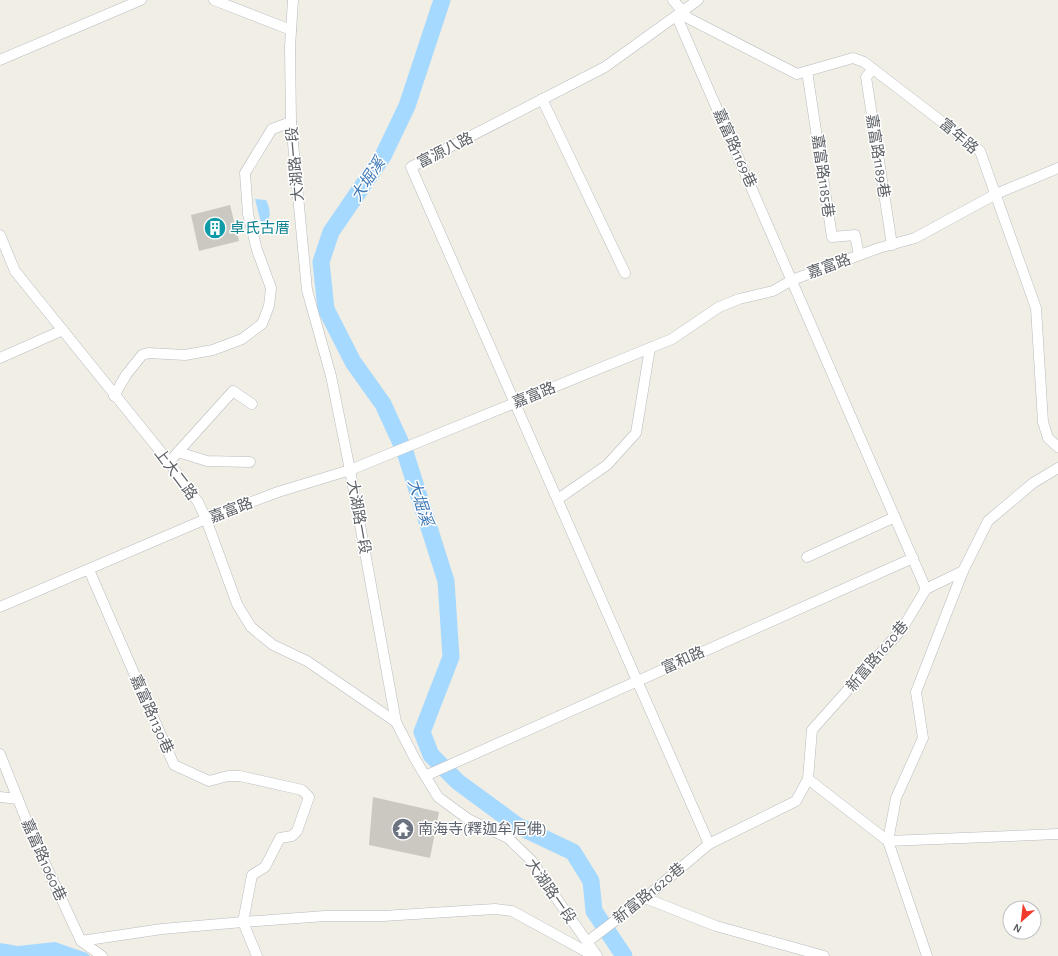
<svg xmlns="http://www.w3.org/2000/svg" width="1058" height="956" font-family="'Alegreya Sans','Noto Sans TC',sans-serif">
<rect width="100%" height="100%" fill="#f0eee5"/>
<g fill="#a6d9ff">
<path d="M255,199L266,200C271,210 272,220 262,227Z"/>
<path d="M55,942L87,953L90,956H0V943L18,946Z"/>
</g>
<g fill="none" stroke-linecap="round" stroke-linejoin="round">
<path stroke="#a6d9ff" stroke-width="17" d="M442,0L407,106L383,156L331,232L321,262L326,309L353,362L383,404L405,452L446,581L451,657L422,732L431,755L458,782L518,826L573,852L591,881L594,911L624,956"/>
</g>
<g fill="#cbc8c2">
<path d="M230,205L239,241L199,251L191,215Z"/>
<path d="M373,797L439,812L430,858L369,845Z"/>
</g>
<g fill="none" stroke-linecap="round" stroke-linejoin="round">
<g stroke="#b8bbbf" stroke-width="11">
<g id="minor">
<path d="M214,0L291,30"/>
<path d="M293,0L290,47L291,122L307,290L331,376L350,470L396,722L415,759L438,797L468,819L508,838L532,861L552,892L597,956"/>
<path d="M673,0L688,18L797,74L853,58L864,62L980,151L1036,308L1043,422L1048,438L1058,447"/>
<path d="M698,0L605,67L411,167L709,844"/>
<path d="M677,17L926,589"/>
<path d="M0,60L141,0"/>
<path d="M873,69L866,77L892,245"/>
<path d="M807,71L832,237L855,235L859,255"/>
<path d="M542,99L625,273"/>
<path d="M0,235L15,271L169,462L198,502L206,519L237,604L251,627L273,645L307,661L396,722"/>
<path d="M0,358L63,330"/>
<path d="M114,396L126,375L142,355L148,353L185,355L213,350L242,339L262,324L269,306L271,288L257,250L248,214L245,173L272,129L291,122"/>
<path d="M178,452L207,461L250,462"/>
<path d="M169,462L233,391L252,404"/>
<path d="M558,499L607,465L636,433L650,348"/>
<path d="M807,557L895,517"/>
<path d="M89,570L174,765L209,781L228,776H240L302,790L309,797L297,831L292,836L280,838L265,867L252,875L243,922L257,956"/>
<path d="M0,607L206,519L278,492L350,470L672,339L719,307L739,299L773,291L792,280L879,248L915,238L996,194L1058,168"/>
<path d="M0,754L35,842L81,941L102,956"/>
<path d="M425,776L913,558"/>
<path d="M808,779L888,841L1058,834"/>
<path d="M0,797L18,799"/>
<path d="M645,898L716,926L824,956"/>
<path d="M81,941L162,929L243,922L325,916H383L495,909L512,911L594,956"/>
<path d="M587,942L645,898L709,844L796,801L808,779L812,730L902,629L926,589L963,571L988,521L1033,483L1058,468"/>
<path d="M927,956L888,841L896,798L923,738L916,692L963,571"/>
</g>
</g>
<use href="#minor" stroke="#fff" stroke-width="10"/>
</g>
<defs>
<g id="building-disc" transform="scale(1.15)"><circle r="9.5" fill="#0f9aa8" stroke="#fff"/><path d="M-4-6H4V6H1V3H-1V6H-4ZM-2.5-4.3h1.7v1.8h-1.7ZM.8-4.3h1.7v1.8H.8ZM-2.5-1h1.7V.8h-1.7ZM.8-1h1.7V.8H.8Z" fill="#fff"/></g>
<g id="temple-disc" transform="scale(1.15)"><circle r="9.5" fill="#6b7280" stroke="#fff"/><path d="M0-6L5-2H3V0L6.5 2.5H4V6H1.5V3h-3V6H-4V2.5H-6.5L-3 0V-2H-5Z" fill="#fff"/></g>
</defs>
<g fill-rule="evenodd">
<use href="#building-disc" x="215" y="228"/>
<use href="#temple-disc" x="403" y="829"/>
</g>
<g text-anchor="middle" stroke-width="3" stroke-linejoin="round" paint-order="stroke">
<g font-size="15" fill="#5d6166" stroke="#fff">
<text transform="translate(959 136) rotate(40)" y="5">富年路</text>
<text transform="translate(735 148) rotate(66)" y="5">嘉富路1169巷</text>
<text transform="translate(445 150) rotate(-27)" y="5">富源八路</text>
<text transform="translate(878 156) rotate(81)" y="5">嘉富路1189巷</text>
<text transform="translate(295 164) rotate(-95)" y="5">大湖路一段</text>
<text transform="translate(823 176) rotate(82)" y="5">嘉富路1185巷</text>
<text transform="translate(829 266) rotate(-20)" y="5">嘉富路</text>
<text transform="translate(534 395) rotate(-22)" y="5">嘉富路</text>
<text transform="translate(176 474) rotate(53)" y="5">上大二路</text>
<text transform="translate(231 510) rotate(-21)" y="5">嘉富路</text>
<text transform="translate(359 517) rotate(80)" y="5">大湖路一段</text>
<text transform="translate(877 656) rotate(-50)" y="5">新富路1620巷</text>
<text transform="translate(683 660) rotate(-24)" y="5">富和路</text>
<text transform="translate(152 714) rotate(66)" y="5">嘉富路1130巷</text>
<text transform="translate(44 860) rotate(66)" y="5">嘉富路1060巷</text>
<text transform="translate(551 891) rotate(55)" y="5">大湖路一段</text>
<text transform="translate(649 893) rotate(-39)" y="5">新富路1620巷</text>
</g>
<g font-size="15" fill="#0d838f" stroke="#fff" text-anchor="start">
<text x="230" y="233">卓氏古厝</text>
</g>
<g font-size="15" fill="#5b616d" stroke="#fff" text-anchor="start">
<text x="418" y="834">南海寺(釋迦牟尼佛)</text>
</g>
<g font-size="16" font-style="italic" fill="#3e78b6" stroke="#fff">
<text transform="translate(367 179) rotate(-57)" y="6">大堀溪</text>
<text transform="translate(421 502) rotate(72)" y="6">大堀溪</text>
</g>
</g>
<g transform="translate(1022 920) rotate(208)"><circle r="19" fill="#ffffff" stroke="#bec0c2"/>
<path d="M0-3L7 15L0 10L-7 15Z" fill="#ef3a2c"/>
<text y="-6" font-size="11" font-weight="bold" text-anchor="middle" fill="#5d6166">N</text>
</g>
</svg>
